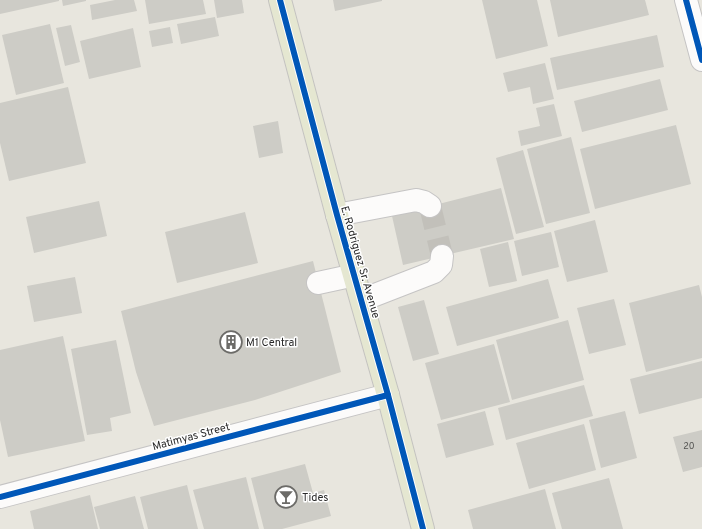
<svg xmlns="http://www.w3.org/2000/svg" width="702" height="529" font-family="Overpass,sans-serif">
<rect width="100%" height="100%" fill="#e8e6de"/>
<g fill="#cdccc6">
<path d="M0,0H59V1L0,14Z"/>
<path d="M62,0H86V1L63,6Z"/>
<path d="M115,0H134L137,11L92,20L90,5Z"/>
<path d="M145,0H203L206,14L149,24Z"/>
<path d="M214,0H242L244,13L217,18Z"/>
<path d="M333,0H382V1L335,11Z"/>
<path d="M482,0H537L548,46L496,59Z"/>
<path d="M550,0H645L649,15L558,37Z"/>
<path d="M215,17L219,36L181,44L177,24Z"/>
<path d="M50,24L64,83L16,95L2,35Z"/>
<path d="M71,25L80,62L65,66L56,28Z"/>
<path d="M170,27L173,43L152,47L149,31Z"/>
<path d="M133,28L141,67L89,79L80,41Z"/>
<path d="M657,35L664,67L557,90L550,58Z"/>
<path d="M545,63L554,99L533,104L530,87L508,92L503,73Z"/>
<path d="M660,79L668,110L582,132L574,101Z"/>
<path d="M68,87L86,163L9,181L0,143V103Z"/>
<path d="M554,104L562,136L521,146L518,131L540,126L536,108Z"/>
<path d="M278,121L283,153L259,158L253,126Z"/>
<path d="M676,125L691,184L595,209L580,149Z"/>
<path d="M571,137L590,213L546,224L527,149Z"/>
<path d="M523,150L544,227L516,234L496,158Z"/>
<path d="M501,188L514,239L403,265L392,216Z"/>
<path d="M99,201L107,236L34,253L26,217Z"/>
<path d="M245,212L258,263L177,283L165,232Z"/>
<path d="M595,220L608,272L567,282L554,231Z"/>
<path d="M551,232L559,267L522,276L514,241Z"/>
<path d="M508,242L517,281L489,287L480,249Z"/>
<path d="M313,261L341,372L255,400L154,426L136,372L121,311Z"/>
<path d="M75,277L82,313L34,322L27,286Z"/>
<path d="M548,279L559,318L457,346L446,307Z"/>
<path d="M699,285L702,297V358L646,372L629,303Z"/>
<path d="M614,299L626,345L589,354L577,308Z"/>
<path d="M424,300L439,354L413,361L398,307Z"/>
<path d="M568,320L584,380L512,400L496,340Z"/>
<path d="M63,336L85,441L8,457L0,420V350Z"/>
<path d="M116,340L131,413L110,418L112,431L87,435L71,349Z"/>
<path d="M494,344L510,402L441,420L425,363Z"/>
<path d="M702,361V398L639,414L630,379Z"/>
<path d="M584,385L593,416L506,440L498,408Z"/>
<path d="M485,411L494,445L446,458L437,424Z"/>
<path d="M625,411L637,458L601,468L589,420Z"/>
<path d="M584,424L596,470L529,489L516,443Z"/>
<path d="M702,430V467L683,472L673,437Z"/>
<path d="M305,464L313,493L324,490L331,516L282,529H264L251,478Z"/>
<path d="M246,477L259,529H204L193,490Z"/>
<path d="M609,478L623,529H562L552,493Z"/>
<path d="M187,485L198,529H148L140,497Z"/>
<path d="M545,489L556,529H473L468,510Z"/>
<path d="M90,495L98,529H34L30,511Z"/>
<path d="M135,496L144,529H100L94,507Z"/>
</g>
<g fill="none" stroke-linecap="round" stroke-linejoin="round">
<path stroke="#c2c0ba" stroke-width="22" stroke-dasharray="22 11" stroke-linecap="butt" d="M430,206L442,256"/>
<g stroke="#c5c4c4" stroke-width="24">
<g id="minor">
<path d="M686,0L702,60"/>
<path d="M337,215L416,200L424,202L430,206"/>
<path d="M318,283L355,275"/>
<path d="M362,300L434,272L441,265L442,256"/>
<path d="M0,497L388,395"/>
</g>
</g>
<g stroke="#c4c3c0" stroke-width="24">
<path id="major" d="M280,0L337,215L388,395L423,529"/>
</g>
<use href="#minor" stroke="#fcfbfa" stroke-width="22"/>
<use href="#major" stroke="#e5e7d1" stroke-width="22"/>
<g stroke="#fff" stroke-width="8">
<g id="cycleway">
<path d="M280,0L337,215L388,395L423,529"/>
<path d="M686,0L702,60"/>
<path d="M0,497L388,395"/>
</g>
</g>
<use href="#cycleway" stroke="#0057b8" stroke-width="6"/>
</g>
<defs>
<g id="building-ring" transform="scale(1.15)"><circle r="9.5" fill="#fff" stroke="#6c6b68" stroke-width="1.5"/><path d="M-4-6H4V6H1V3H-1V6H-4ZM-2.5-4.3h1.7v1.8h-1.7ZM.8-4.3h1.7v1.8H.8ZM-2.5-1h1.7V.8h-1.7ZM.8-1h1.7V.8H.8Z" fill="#6c6b68"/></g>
<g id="bar-ring" transform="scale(1.15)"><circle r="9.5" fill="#fff" stroke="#6c6b68" stroke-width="1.5"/><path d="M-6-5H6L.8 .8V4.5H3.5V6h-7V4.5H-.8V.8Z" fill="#6c6b68"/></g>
</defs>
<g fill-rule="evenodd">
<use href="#building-ring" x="231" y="342"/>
<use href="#bar-ring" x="286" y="497"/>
</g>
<g text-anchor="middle" stroke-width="3" stroke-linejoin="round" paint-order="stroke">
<g font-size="9" fill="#545452">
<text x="689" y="449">20</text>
</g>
<g font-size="11" fill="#292929" stroke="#fff">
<text transform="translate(361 262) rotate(74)" y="4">E. Rodriguez Sr. Avenue</text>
<text transform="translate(191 436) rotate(-15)" y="4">Matimyas Street</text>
</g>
<g font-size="11" fill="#292929" stroke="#fff" text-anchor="start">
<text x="246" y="346">M1 Central</text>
<text x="302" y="501">Tides</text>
</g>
</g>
</svg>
